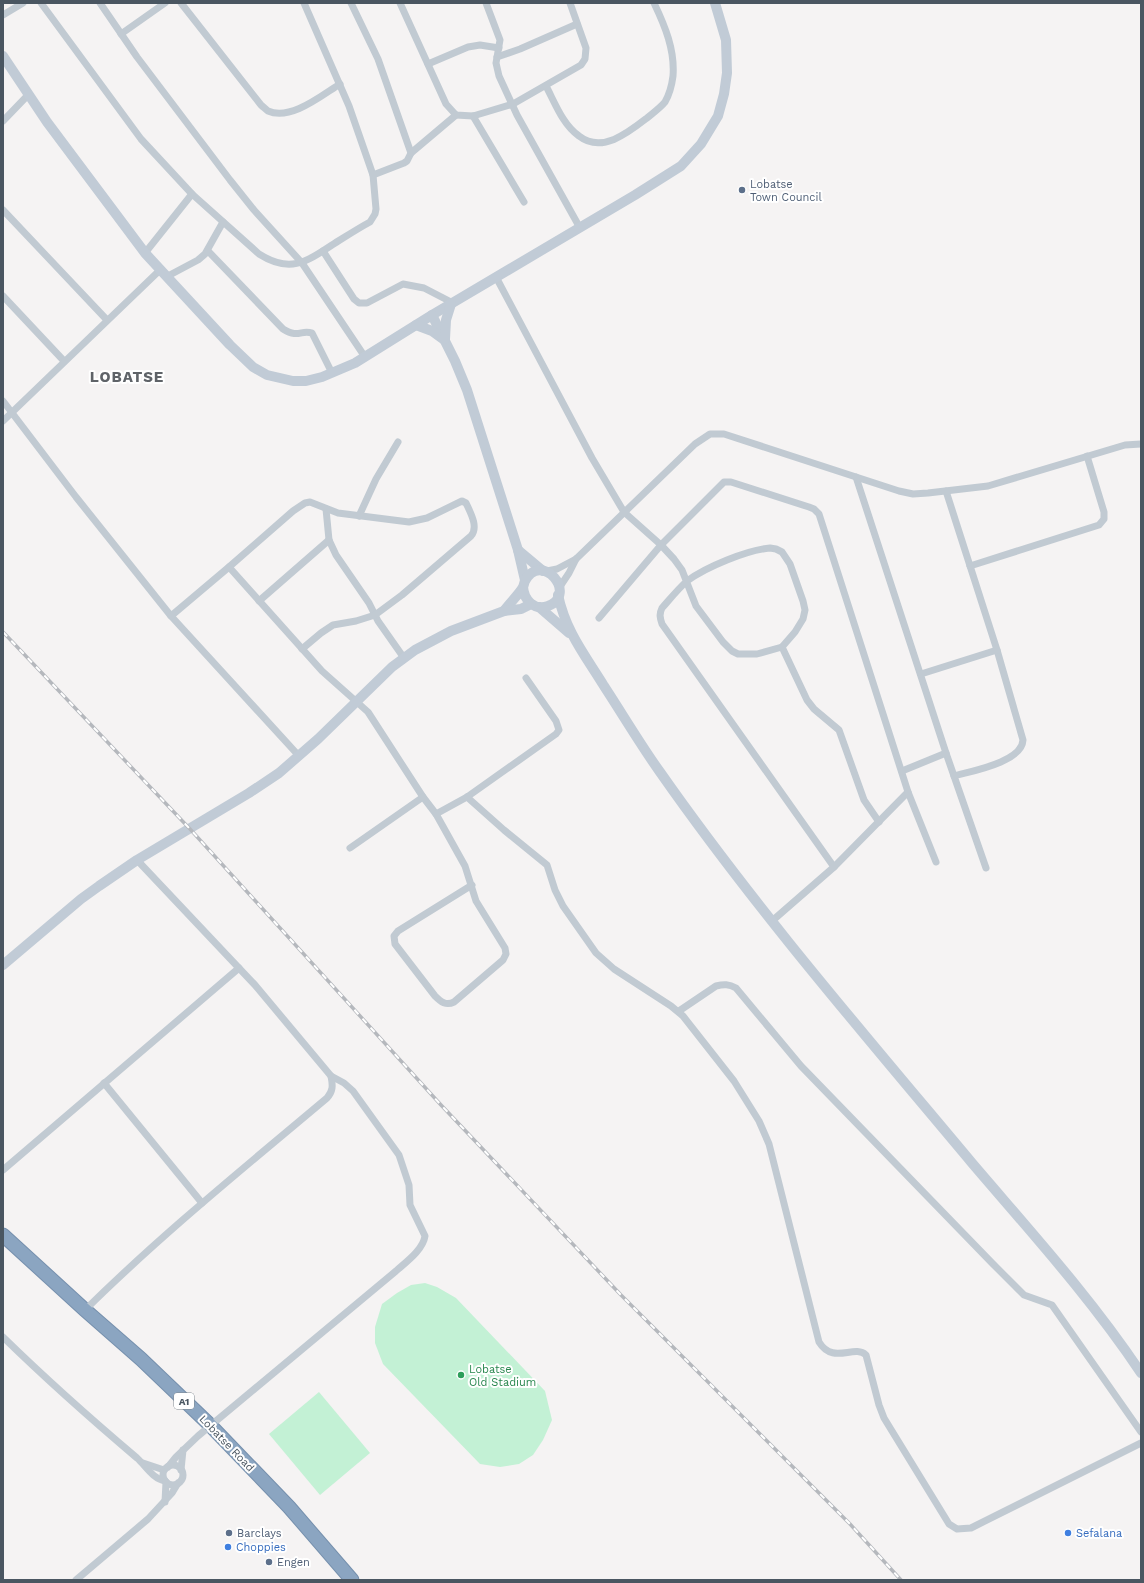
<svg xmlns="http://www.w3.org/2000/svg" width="1144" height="1583" font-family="'Work Sans',sans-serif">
<rect width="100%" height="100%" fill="#f5f3f3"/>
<g fill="#c3f1d5">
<path d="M425,1283L437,1287L456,1298L545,1391L552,1420L543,1440L533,1455L519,1464L500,1467L480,1464L383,1364L375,1343V1327L382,1304L397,1293L411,1285Z"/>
<path d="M319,1392L370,1453L320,1495L269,1434Z"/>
</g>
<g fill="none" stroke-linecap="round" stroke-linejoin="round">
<g stroke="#7690ad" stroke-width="15">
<path id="highway" d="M3,1235L85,1310L141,1359L210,1425L289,1507L352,1580"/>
</g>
<g stroke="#c1cad2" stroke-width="7">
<path d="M41,3L141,139L192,194L259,254C289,273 305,263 332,245C345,237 357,229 370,222L375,214L376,209L373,175L349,106L304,3"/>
<path d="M100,3L137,57L230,180L254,210L302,263L365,357"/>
<path d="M181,3L261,105C263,107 266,109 268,111C291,121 322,95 340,84"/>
<path d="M351,3L378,59L411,153L407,161L404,163L373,175"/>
<path d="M400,3L446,104L456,115L473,116L513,104L581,65L585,59L586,48L570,3"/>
<path d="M486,3L500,40L496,63L499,76L517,115L580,228"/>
<path d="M3,15L23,3"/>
<path d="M121,34L165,3"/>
<path d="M497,57L520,49L577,24"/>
<path d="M428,64L468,47L480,45L499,48"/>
<path d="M546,86C555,103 563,125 579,136C602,154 629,132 647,118C653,113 660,108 665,102C669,95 672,84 673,76C675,50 665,26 654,3"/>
<path d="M473,116L524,202"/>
<path d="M3,121L29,94"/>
<path d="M411,153L456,115"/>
<path d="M3,210L107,320"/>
<path d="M208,251L283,329C299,339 301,329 312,333L332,373"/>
<path d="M323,251L354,299L359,303H367L403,284L424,288L453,303"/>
<path d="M145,253L192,194"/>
<path d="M166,277L198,260L205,254L223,222"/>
<path d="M496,277L592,458L624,512L661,545L674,559L682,570L696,606L723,642L732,651L738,654H757L782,647L795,632L803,619L805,610L803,601L790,564L782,552L776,549L770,548C747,550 706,567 687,581C678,589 670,599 662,608C659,614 660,618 662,624L834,867"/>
<path d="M3,296L64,361"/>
<path d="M3,401L76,497L171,616L299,756"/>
<path d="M3,421L160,270"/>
<path d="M856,477L946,753L986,868"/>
<path d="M946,491L997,650L1023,740C1022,762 972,771 954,776"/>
<path d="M326,509L329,540L336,555L369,603L378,621L404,658"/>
<path d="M359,516L376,479L398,442"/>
<path d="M970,566L1099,525L1104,519V512L1087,456"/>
<path d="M229,567L322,671L368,712L423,797L436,814L465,866L476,901L505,948L506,954L503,960L454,1002C446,1006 441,1002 435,996L395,944L394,936L398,931L472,885"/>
<path d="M547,571L557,569L576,559L695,444L710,434H724L899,491L913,494L928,493L988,486L1125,445L1141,444"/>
<path d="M559,588L569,573L576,559"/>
<path d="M259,601L329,540"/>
<path d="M171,616L229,567L293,511L305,503L310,502L338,513L409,522L427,518L462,501L466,503C470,512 479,527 471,536L402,595L375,615L356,621L333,625L321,633L302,649"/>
<path d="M599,618L661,545L724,482H731L809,507L814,509L819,514L908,792L834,867L772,921"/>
<path d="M782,647L807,700L814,709L839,730L864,800L879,822"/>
<path d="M921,674L997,650"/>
<path d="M902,771L946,753"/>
<path d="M908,792L936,862"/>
<path d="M467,797L504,830L547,865L555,890L563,906L596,953L614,969L671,1006L683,1016L734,1081L759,1121L769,1144L819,1342C833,1365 854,1344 866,1355L879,1405L884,1418L949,1524L957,1529L971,1528L1141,1443"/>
<path d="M436,814L467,797L556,734L559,730L556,721L526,678"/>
<path d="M350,848L423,797"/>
<path d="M679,1011L716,986C724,984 729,984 736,988L801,1066L993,1264L1024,1295L1052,1305L1141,1432"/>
<path d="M104,1083L202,1203"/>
<path d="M3,1170L239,968"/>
<path d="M85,1310C161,1235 245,1167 327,1098C333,1091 333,1086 331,1076L255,985L137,860"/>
<path d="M3,1337C46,1379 91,1419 137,1458C146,1466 153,1479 165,1481"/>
<path d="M143,1463L164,1470"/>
<circle cx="173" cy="1475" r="10"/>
<path d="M168,1467L176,1457L198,1436L396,1271C406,1262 423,1250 425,1236L410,1205L409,1185L399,1155L353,1091L344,1083L331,1076"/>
<path d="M181,1470L183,1450"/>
<path d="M165,1502L166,1482"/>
<path d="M76,1580L148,1519L172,1493L178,1483"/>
</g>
<g stroke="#c1cbd6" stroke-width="10">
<path d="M3,56L47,122L145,253L230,345L253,367L267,375L293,381H306L322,377L355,363L432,315L635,195L681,166L701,144L718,116L724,94L727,73L726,40L715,3"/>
<path d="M432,315L455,361L467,390L518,550L525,580"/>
<path d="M416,325L432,331L443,339"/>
<path d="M445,339L446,320L451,304"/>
<path d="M518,550L543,571"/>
<path d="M558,595C566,632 585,655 604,686C623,715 640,744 660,772C756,909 865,1035 972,1163C1030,1231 1091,1298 1141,1373"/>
<path d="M539,607L569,633"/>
<path d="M504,611C509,604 520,593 523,587C524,585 524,583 525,581C541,550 579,594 548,606C534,611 524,600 523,587"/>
<path d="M3,965L81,899L99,886L137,860L249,793L279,773L318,739L392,667L415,650L451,631L504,611L521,609L531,604"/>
</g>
<use href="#highway" stroke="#8ba5c1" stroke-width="13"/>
<g stroke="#b5b8bd" stroke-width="3.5">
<path id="rail" d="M3,632L190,829L441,1105L621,1295L850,1524L901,1580"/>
</g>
<use href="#rail" stroke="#fff" stroke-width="2" stroke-dasharray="6" stroke-linecap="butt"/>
</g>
<g fill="#5c6f8a" stroke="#fff" stroke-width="1.5">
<circle cx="742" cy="190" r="4"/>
<circle cx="229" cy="1533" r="4"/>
<circle cx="269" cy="1562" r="4"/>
</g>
<circle fill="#2e9e5b" stroke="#fff" stroke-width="1.5" cx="461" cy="1375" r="4"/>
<g fill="#3f7fe0" stroke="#fff" stroke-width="1.5">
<circle cx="1068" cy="1533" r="4"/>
<circle cx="228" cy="1547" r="4"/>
</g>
<g text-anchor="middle" stroke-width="4" stroke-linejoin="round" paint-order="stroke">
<rect fill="#fff" stroke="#808990" stroke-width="1" x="174" y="1393" width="20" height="16" rx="3"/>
<g font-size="10" font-weight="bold" fill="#4a5661">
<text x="184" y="1405">A1</text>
</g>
<g font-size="11" fill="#4e5e75" stroke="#fff" text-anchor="start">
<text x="750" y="188">Lobatse<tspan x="750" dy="13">Town Council</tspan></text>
<text x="237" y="1537">Barclays</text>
<text x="277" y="1566">Engen</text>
</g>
<g font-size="11" fill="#27864d" stroke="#fff" text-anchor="start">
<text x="469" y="1373">Lobatse<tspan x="469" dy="13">Old Stadium</tspan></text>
</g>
<g font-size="11" fill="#4a5661" stroke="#fff">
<text transform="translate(227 1443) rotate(46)" y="4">Lobatse Road</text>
</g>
<g font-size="11" fill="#366cbe" stroke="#fff" text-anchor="start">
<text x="1076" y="1537">Sefalana</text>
<text x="236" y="1551">Choppies</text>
</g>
<g font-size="15" font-weight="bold" letter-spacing="1" fill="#5f6368" stroke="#fff">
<text x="127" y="382">LOBATSE</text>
</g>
</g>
<rect width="1144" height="1583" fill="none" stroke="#4a5661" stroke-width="8"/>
</svg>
